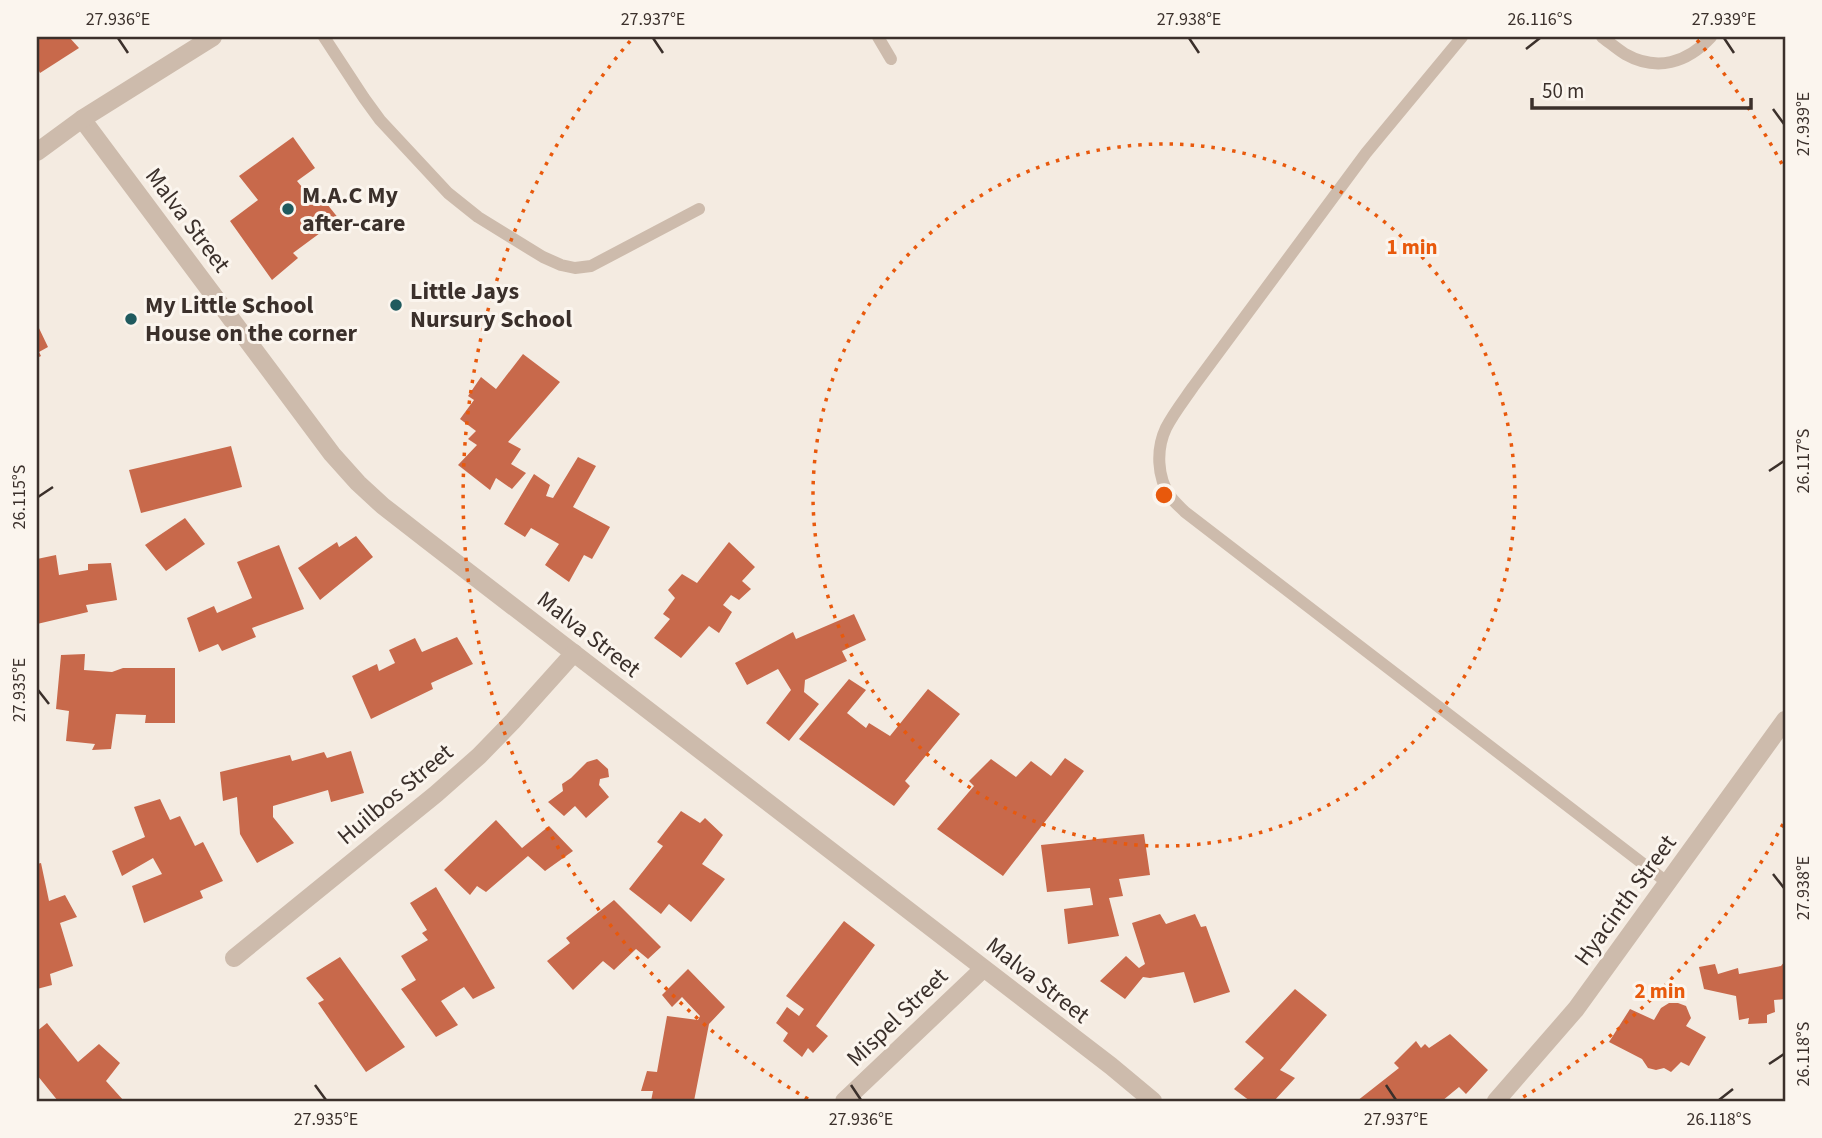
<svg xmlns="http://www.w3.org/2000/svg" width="1822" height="1138" font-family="'Source Sans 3',sans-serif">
<rect width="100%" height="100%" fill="#f4ebe1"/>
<g fill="#c8694b">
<path d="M37,37H69L79,48L40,73L37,67Z"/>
<path d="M293,137L315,168L297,181L312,199L319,194L339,219L293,253L298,258L272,280L230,221L258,200L239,176Z"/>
<path d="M37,324L48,347L39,352L41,356L37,358Z"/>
<path d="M523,354L560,382L508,442L521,449L511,464L526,473L512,489L496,478L490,490L458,465L477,445L468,439L476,431L460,419L474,400L468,396L481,377L496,389Z"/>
<path d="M231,446L242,487L141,513L129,470Z"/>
<path d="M578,457L596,466L573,507L610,527L592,559L584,555L569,582L545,565L559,544L531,528L525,537L504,524L534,474L550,485L546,496L553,498Z"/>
<path d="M185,518L205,544L166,571L145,545Z"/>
<path d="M356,536L373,557L320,600L298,568L337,542L339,547Z"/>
<path d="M729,542L755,567L742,581L751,589L739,600L731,595L723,605L732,612L719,633L709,626L681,658L654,638L670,619L663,614L675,598L668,590L682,574L697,583Z"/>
<path d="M279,545L304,609L252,628L256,637L222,651L218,644L199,652L187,618L214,606L217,613L252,598L237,562Z"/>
<path d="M56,555L59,575L88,570V564L111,563L117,600L86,605L88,612L37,624V559Z"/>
<path d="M854,614L866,640L842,651L847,661L805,680L804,692L819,704L789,741L766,723L791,690L778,669L747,685L735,663L793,632L796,639Z"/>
<path d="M457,637L473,664L431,683L433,689L371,719L352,676L377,664L379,671L395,663L389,650L415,638L422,652Z"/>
<path d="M85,654L84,670L112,672L123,668H175V723H145L146,715L116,714L111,749L92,750L95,744L66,741L69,711L56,709L61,655Z"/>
<path d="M849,679L866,690L847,713L866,728L869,723L890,736L928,689L960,714L905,781L910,786L894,806L799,739Z"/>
<path d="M351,751L364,793L331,802L328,790L273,806V817L294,843L257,863L240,834L237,797L223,801L220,772L290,755L292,761L324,752L327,758Z"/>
<path d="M1065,758L1084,771L1003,876L937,829L974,786L969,781L991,759L1016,777L1031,761L1051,776Z"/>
<path d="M597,759L608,769L609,777L600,779L599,785L609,797L586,818L575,806L564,816L548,802L563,791L562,784L571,778L587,762Z"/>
<path d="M160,799L170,820L180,816L195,846L203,842L223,881L200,891L203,898L144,923L132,886L162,874L153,858L122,876L112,851L145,837L134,807Z"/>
<path d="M681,811L700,823L705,818L723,835L702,864L725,879L691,922L669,904L661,914L629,889L663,846L657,842Z"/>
<path d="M496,820L522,848L549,826L573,851L545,871L528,856L486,892L477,886L470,895L444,870Z"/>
<path d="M1144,834L1150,875L1119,879L1123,896L1109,898L1119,936L1068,944L1064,909L1093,905L1090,888L1047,892L1041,845Z"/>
<path d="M41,863L49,901L65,895L77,917L60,923L73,966L50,974L52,985L37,989V864Z"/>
<path d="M436,887L495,988L473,999L464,987L441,1001L458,1025L436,1037L401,989L416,980L401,956L428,940L422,933L427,930L410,903Z"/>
<path d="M614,900L661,947L648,959L636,949L614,970L603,961L573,990L547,961L570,943L566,938Z"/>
<path d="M1160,914L1166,924L1195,914L1201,927L1206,926L1230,992L1194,1003L1184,972L1150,978L1143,977L1125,999L1100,981L1126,956L1139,968L1145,964L1132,923Z"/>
<path d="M844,921L875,945L816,1026L828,1036L813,1053L808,1048L802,1057L783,1041L788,1033L776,1023L787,1007L799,1016L804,1009L786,996Z"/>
<path d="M340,957L405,1047L366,1072L318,1003L324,1000L306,978Z"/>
<path d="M1785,961V999L1774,1000L1775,1012L1767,1015V1023L1748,1024L1749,1018L1739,1020L1736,996L1704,989L1699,967L1715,964L1718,974L1738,968L1739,974L1781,966Z"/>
<path d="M688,969L725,1007L709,1024L694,1101H651L653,1091H641L647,1071L657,1072L667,1016L698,1020L700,1016L682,997L672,1007L662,995Z"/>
<path d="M1295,989L1327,1015L1280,1070L1295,1078L1274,1101H1250L1234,1089L1264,1058L1245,1042Z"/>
<path d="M1669,1003H1678L1686,1006L1691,1018L1686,1026L1706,1037L1689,1066L1681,1062L1671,1072L1664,1068L1656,1070L1648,1068L1642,1059L1609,1042L1630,1009L1654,1020L1661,1008Z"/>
<path d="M47,1023L78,1062L99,1044L120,1063L106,1081L124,1101H58L37,1075V1031Z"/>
<path d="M1450,1034L1488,1070L1466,1094L1459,1087L1442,1101H1429L1425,1099L1423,1101H1357L1399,1068L1394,1063L1416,1041L1421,1048L1425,1044L1429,1048Z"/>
</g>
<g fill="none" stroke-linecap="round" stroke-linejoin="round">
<g stroke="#cdbbac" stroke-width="12">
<path d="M324,37L364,98L380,120L448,193L478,217L543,257L561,265L575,268L591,266L699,209"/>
<path d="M878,37L891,59"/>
<path d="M1462,37L1366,153L1193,387C1184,400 1173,414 1166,428C1156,449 1157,477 1170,496C1174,502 1180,507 1185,512L1668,883"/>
<path d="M1602,37C1609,42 1617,49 1625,54C1657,72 1687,63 1711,37"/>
</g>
<g stroke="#cdbbac" stroke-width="18">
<path d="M82,119L332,454L358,483L383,506L428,541L1111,1066L1153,1101"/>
<path d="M37,152L82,119L213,37"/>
<path d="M234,958L436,794L479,756L513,721L574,653"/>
<path d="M844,1101L983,969"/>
<path d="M1496,1101L1576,1009L1785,720"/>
</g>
</g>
<path fill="none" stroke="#3b302b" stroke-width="2.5" d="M118,38L128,53M653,38L663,53M1189,38L1199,53M1724,38L1734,53M1526,49L1540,38M1773,109L1784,124M1769,471L1784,461M38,497L53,487M38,690L49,704M1773,874L1784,888M1769,1064L1784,1054M315,1085L326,1100M851,1085L861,1100M1386,1085L1396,1100M1719,1100L1733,1089"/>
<g fill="none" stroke="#e8590c" stroke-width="3.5" stroke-dasharray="3.5 7">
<circle cx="1164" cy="495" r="351"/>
<path d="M1783 824A701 701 0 0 1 1520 1099M808 1099A701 701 0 0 1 631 40M1697 40A701 701 0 0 1 1783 166"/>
</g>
<g fill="#1f5a5e" stroke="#fbf5ee" stroke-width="2.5">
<circle cx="288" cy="209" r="7"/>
<circle cx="396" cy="305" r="7"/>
<circle cx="131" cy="319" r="7"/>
</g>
<g text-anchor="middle" stroke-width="6" stroke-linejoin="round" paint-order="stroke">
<g font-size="24" font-weight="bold" fill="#3b302b" stroke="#fbf5ee" text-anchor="start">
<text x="302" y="203">M.A.C My<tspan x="302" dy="28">after-care</tspan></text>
<text x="410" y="299">Little Jays<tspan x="410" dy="28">Nursury School</tspan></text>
<text x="145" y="313">My Little School<tspan x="145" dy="28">House on the corner</tspan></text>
</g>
<g font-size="24" fill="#3b302b" stroke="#fbf5ee">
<text transform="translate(188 220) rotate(53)" y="8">Malva Street</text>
<text transform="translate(589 634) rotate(38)" y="8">Malva Street</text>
<text transform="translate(395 794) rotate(-40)" y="8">Huilbos Street</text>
<text transform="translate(1625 900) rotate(-54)" y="8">Hyacinth Street</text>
<text transform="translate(1038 980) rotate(38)" y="8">Malva Street</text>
<text transform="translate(897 1017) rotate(-44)" y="8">Mispel Street</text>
</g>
</g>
<circle cx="1164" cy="495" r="10" fill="#e8590c" stroke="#fbf5ee" stroke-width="3.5"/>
<g font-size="21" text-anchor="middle" font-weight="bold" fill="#e8590c" stroke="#fbf5ee" stroke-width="6" stroke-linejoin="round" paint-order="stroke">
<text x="1412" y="254">1 min</text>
<text x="1660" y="998">2 min</text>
</g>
<rect width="1822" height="1138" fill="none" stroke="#fbf5ee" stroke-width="77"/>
<path d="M1532 98v10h219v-10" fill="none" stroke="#3b302b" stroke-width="3.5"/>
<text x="1542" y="98" font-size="21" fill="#3b302b" stroke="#fbf5ee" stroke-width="5" paint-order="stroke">50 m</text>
<rect x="38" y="38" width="1746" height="1062" fill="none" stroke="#3b302b" stroke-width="2.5"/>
<g font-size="18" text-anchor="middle" fill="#3b302b">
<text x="118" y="25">27.936°E</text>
<text x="653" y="25">27.937°E</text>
<text x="1189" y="25">27.938°E</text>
<text x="1540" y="25">26.116°S</text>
<text x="1724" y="25">27.939°E</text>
<text transform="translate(1803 124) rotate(-90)" y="6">27.939°E</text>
<text transform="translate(1803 461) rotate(-90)" y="6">26.117°S</text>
<text transform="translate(19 497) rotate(-90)" y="6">26.115°S</text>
<text transform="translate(19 690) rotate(-90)" y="6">27.935°E</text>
<text transform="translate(1803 888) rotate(-90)" y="6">27.938°E</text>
<text transform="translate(1803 1054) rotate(-90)" y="6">26.118°S</text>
<text x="326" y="1125">27.935°E</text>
<text x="861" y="1125">27.936°E</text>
<text x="1396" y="1125">27.937°E</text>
<text x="1719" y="1125">26.118°S</text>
</g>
</svg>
